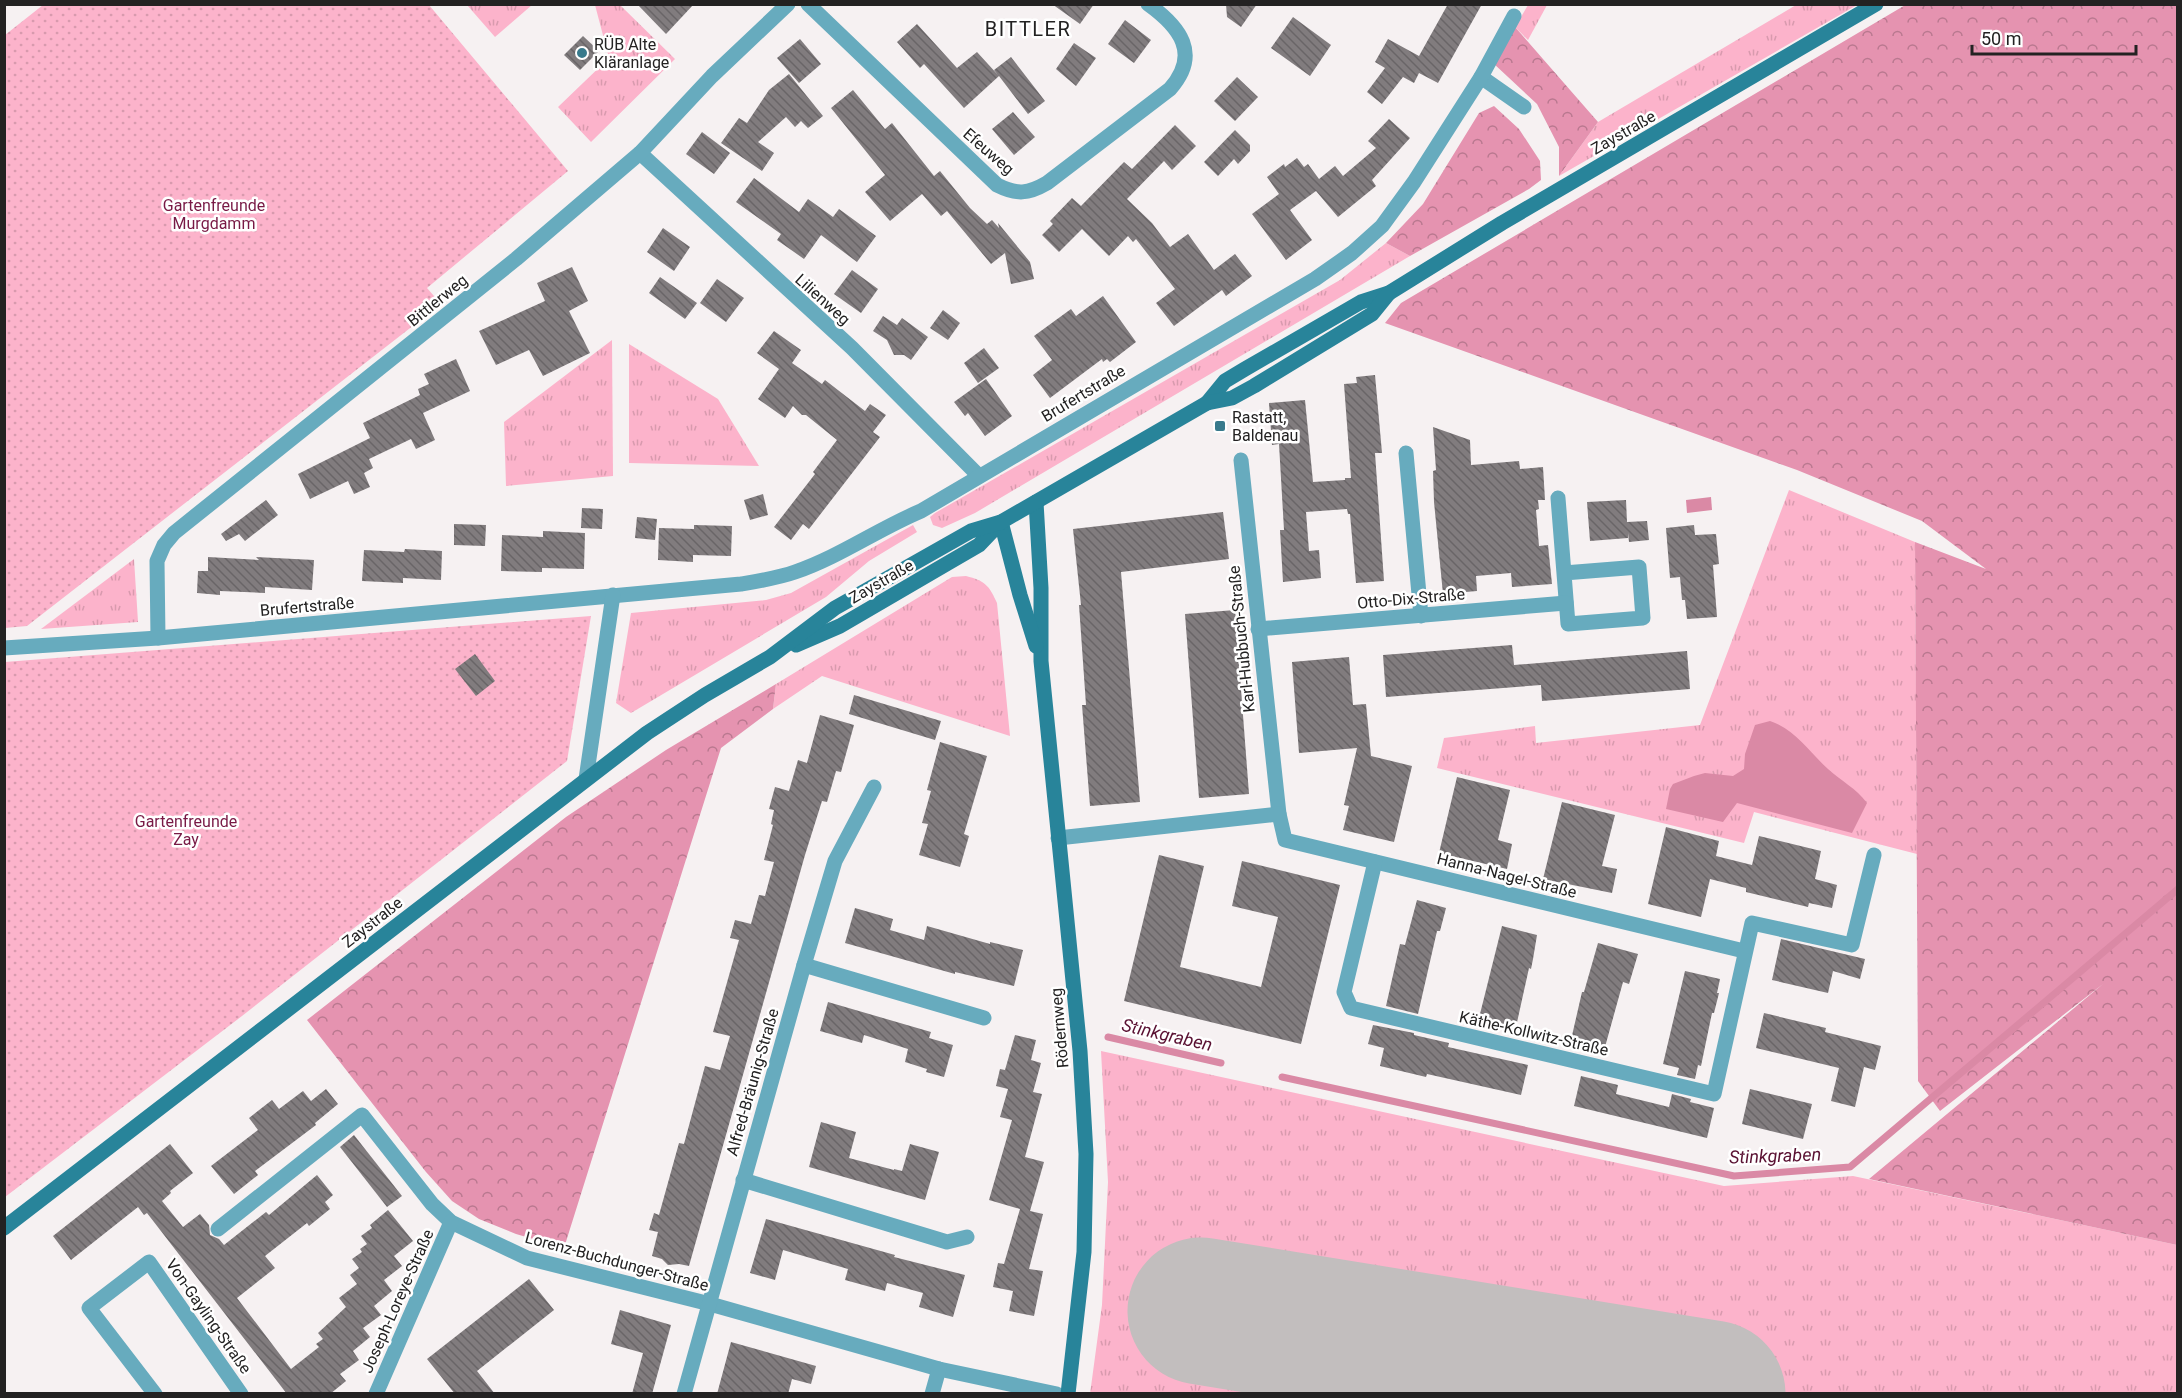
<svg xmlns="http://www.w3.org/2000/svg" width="2182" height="1398" font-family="Roboto,sans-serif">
<defs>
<pattern id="grass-tufts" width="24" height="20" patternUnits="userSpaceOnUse" patternTransform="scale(1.5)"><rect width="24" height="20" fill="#fcb3cb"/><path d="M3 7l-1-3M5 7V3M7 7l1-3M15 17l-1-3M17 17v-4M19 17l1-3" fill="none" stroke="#d89aae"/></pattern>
<pattern id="forest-crowns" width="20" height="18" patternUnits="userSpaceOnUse" patternTransform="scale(1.5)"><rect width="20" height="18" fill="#e593b0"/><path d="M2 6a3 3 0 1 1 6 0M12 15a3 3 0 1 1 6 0" fill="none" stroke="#b9788f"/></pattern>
<pattern id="garden-dots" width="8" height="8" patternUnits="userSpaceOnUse" patternTransform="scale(1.5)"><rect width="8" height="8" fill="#fcb3cb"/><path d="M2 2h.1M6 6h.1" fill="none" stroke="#d89aae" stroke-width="1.8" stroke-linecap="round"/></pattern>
<pattern id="building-back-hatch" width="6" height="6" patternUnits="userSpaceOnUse" patternTransform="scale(1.5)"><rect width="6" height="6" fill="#817c7e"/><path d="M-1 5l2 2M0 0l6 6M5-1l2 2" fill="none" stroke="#696567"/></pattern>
</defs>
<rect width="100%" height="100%" fill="#f6f1f2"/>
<g fill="url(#grass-tufts)">
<path d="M467,5H532L495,37Z"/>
<path d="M595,5H620L675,59L591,142L558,107L609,58Z"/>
<path d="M1528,5H1547L1528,40L1515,27Z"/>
<path d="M1796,5H1857L1559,176L1598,122Z"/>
<path d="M1386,243L1410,256L975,513L942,528L933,525L930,517L935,513L1340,280Z"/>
<path d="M612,340L613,476L506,486L504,422Z"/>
<path d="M629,344L718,399L759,466L629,463Z"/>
<path d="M1789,490L1915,542L1917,854L1754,812L1744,843L1437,768L1444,738L1535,726L1536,743L1700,725Z"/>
<path d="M913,525L917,532L869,561L826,597L631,713L616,703L631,613L766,600L791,593Z"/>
<path d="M134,559L138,622L41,629Z"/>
<path d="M966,576C985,581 989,585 997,603L1010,736L822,676L773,709L776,684L952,577Z"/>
<path d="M1101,1051L1724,1186L1853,1176L2177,1245V1393L1090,1394L1102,1305L1108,1182Z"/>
</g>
<g fill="url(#forest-crowns)">
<path d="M1907,4L2177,5V1245L1869,1179L2103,984L1940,1111L1918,1081L1915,542L1986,569L1922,521L1797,470L1385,323L1401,303Z"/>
<path d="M1515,27L1598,122L1559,176V147L1537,104L1493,63Z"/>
<path d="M1494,106L1519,129L1540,161L1541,180L1529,189L1410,256L1386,243L1423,204L1479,113Z"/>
<path d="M776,684L773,709L721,748L564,1248L516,1234L479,1219L452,1201L426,1172L307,1020L566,817L666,750Z"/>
</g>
<g fill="url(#garden-dots)">
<path d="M43,5H429L568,171L427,288L441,304L27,626L5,628V35Z"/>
<path d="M591,616L567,761L242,1016L5,1197V662Z"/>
</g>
<g fill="#da89a5">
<path d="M1711,497L1712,510L1687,513L1686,500Z"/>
<path d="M1770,721C1796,730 1808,751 1828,769C1841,781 1856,788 1867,803L1852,833L1737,803L1723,822L1666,809L1670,789L1673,784L1694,776L1705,773L1733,776L1744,769L1745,754L1755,725Z"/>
</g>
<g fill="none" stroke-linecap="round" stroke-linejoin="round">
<g stroke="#da89a5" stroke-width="7">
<path d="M1108,1037L1221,1063"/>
<path d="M1282,1077L1734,1176L1850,1167L2178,889"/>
</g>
<path stroke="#c2bebe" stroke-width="58" d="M1635,1394L1639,1382"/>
<path stroke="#c2bebe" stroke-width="147" d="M1201,1311L1712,1394"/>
</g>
<g fill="url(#building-back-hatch)">
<path d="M637,4H694L666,34Z"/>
<path d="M1052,4H1094L1080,24Z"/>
<path d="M1226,4H1257L1241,27L1227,17Z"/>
<path d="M1448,4H1482L1438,83L1419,73L1414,83L1403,77L1382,104L1367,92L1385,68L1375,62L1388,39L1419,56Z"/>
<path d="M1293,17L1331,45L1310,76L1271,48Z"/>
<path d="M1125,20L1151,40L1134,63L1108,44Z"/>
<path d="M917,24L957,68L977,52L998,75L994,70L1011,57L1045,101L1028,114L999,76L964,108L924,64L920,68L897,42Z"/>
<path d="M583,36L599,51L580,70L564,55Z"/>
<path d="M800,39L821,64L799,83L777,58Z"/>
<path d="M1074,43L1096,58L1076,86L1056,69Z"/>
<path d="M789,74L823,116L808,128L801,121L795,127L786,117L758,142L774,153L762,171L721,143L739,118L747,123L769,90Z"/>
<path d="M1237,77L1258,97L1235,121L1214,101Z"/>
<path d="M853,90L885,129L892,123L934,176L940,171L970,208L987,224L992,220L999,228L998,223L1030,262L1034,279L1011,284L1005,253L991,264L947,211L941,216L922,194L890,221L865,192L885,175L831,108Z"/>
<path d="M1013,112L1035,137L1014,155L992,129Z"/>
<path d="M1389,119L1410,138L1372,180L1376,186L1338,217L1316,191L1290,210L1312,240L1286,260L1252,214L1279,194L1267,177L1284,164L1285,167L1297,158L1304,167L1308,164L1319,179L1335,166L1343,176L1376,148L1368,141Z"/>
<path d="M1175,125L1196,146L1172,170L1164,161L1127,199L1152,223L1170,247L1188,234L1214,270L1235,254L1252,276L1226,296L1222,290L1174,326L1156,303L1175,289L1136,239L1133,242L1128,236L1109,256L1082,229L1059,252L1042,235L1053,224L1050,221L1072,198L1081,206L1124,162L1132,169Z"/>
<path d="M1235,130L1250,145V151L1238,164L1234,159L1218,176L1204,162Z"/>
<path d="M702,132L730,153L714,174L686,154Z"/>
<path d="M754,178L799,212L808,199L833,217L839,209L876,236L857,262L821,235L804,259L777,240L781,234L736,202Z"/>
<path d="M663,228L690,247L674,271L647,252Z"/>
<path d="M572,267L588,301L569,311L590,353L543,376L529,350L496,365L479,331L545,301L537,283Z"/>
<path d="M852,270L878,289L861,313L834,294Z"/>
<path d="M660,277L697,303L685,319L649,293Z"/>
<path d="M717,279L744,298L726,322L700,303Z"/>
<path d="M1103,296L1136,342L1110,362L1107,359L1103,362L1102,359L1050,398L1033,375L1052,360L1034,336L1071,309L1076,316Z"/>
<path d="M943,310L960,323L948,340L930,328Z"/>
<path d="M883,316L897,325L902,318L928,337L911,360L904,355H894L887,340L873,331Z"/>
<path d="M774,331L801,350L792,363L822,384L825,380L865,411L870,404L886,415L873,432L880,437L809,529L803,524L791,540L774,527L815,474L813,472L837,440L806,415H802L793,406L785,418L758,399L779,369L757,353Z"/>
<path d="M984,348L999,368L978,383L964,363Z"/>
<path d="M456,359L470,391L423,413L435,440L416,449L411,439L369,459L373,468L364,473L370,487L354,494L348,481L310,499L298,474L370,438L363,423L420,395L418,389L429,384L424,374Z"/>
<path d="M1375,375L1382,453H1375L1384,581L1356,583L1350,514H1348L1347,509L1306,512L1309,551L1319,550L1321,578L1283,582L1280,530H1284L1279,444L1272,445L1269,403L1305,400L1313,482L1345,480V478H1351L1344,384L1357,383L1356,377Z"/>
<path d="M986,379L1012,416L985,436L968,413L965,416L954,402Z"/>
<path d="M1433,427L1470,440L1471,465L1519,461L1520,469L1543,467L1545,500H1538L1539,509L1536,510L1539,546L1548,545L1552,584L1512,587L1511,573L1476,576L1477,591L1443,594L1434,502L1433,471L1436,470Z"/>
<path d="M763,494L768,515L750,520L744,500Z"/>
<path d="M266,500L278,515L245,541L239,534L226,541L221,534Z"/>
<path d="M1626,500L1627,522L1647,521L1649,540L1629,542L1628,533V538L1590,541L1587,502Z"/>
<path d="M582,508L603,509L602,529L581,528Z"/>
<path d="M1223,512L1229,559L1121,572L1140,802L1090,806L1082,705H1086L1079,605H1081L1073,529Z"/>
<path d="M637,517L657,519L655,540L635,538Z"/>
<path d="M454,524L486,525L485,546L454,545Z"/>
<path d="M694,525L732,526L731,556L693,555V562L658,560L659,528L694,529Z"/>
<path d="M1694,525L1695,535L1716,534L1719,564L1713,565L1717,617L1687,619L1685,600H1682L1680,577L1670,578L1666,528Z"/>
<path d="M543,531L585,533L584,569L542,568V572L501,571L502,535L543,537Z"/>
<path d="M405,549L442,551L441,580L403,578V583L362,581L364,550L404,552Z"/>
<path d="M208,557L259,560L256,557L314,560L312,590L265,587V593L220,591V595L197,593L198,571H208Z"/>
<path d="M1235,610L1249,794L1199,798L1185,614Z"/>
<path d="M1512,645L1514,665L1687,651L1690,689L1542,701L1541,685L1386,697L1383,655Z"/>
<path d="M475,654L495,681L476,696L455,669Z"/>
<path d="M1349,657L1353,705L1366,704L1371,756L1412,766L1394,842L1343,830L1349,806L1344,805L1357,748L1299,753L1292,662Z"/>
<path d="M854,695L941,721L935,740L849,714Z"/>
<path d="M820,715L854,725L841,772L836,771L827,802L822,801L805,855L689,1266L679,1264L668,1265L662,1259L652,1256L658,1232L649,1230L654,1213L659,1215L679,1143L684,1144L705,1066L720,1070L730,1036L713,1032L739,940L730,938L735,920L751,924L759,895L765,896L774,862L764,860L773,825L771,824L774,810L769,809L775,787L789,791L798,760L807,763Z"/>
<path d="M940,742L987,756L964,834L969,836L960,867L919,855L928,824L922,823L931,791L927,790Z"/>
<path d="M1457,777L1510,790L1498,840L1512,844L1507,869L1439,853Z"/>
<path d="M1562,802L1615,815L1602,866L1617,869L1612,893L1543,879Z"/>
<path d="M1666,827L1719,841L1716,856L1752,865L1759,836L1821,851L1815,879L1837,885L1832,908L1809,903L1808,907L1746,892V888L1710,879L1701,917L1648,904Z"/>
<path d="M1159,855L1204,866L1180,967L1261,987L1278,917L1232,906L1242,861L1340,885L1301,1044L1124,1001Z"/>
<path d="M1417,900L1446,908L1440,931H1437L1418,1014L1386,1006L1400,944L1405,945Z"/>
<path d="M855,908L893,919L890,930L924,940L927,926L990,944V942L1023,950L1014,986L955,972V974L845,943Z"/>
<path d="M1502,926L1537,935L1533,959L1531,969L1529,968L1516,1027L1479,1018Z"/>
<path d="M1781,939L1865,959L1860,979L1833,971L1828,993L1772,980Z"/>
<path d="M1598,943L1638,954L1629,984L1623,982L1605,1047L1571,1040L1582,992H1584Z"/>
<path d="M1685,971L1720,979L1717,993H1719L1714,1013H1712L1701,1066L1698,1065L1695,1079L1677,1075L1679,1068L1663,1064Z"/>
<path d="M828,1002L931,1032L929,1038L953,1045L944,1077L926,1072L927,1069L905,1062L908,1049L864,1035L862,1043L820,1031Z"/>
<path d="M1764,1013L1826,1028L1825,1032L1881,1046L1875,1070L1864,1067L1855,1107L1831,1101L1839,1068L1756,1048Z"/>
<path d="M1373,1025L1414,1033V1035L1449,1043L1448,1047L1528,1065L1521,1095L1427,1074L1426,1077L1380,1066L1384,1048L1368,1044Z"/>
<path d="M1015,1035L1036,1040L1031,1060L1041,1063L1033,1092L1042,1094L1025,1157L1044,1162L1030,1211L1043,1214L1029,1269L1043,1271L1034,1316L1009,1311L1013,1291L993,1287L998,1263L1004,1264L1020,1209L989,1200L1012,1120L1000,1117L1008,1089L996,1086L1000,1069L1005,1070Z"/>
<path d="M1581,1076L1618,1085L1616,1094L1669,1107L1672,1094L1691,1099L1690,1102L1714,1108L1707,1138L1574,1106Z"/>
<path d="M326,1089L338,1104L315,1123L316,1125L255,1171L258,1175L234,1194L211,1166L258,1130L249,1118L272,1100L279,1109L303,1091L311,1101Z"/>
<path d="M1750,1089L1812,1104L1803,1139L1742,1124Z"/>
<path d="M821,1122L856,1132L849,1158L894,1170V1169L902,1171L910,1144L939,1152L925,1200L809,1167Z"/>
<path d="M354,1135L402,1196L387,1207L340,1147Z"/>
<path d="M170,1144L193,1173L170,1191L171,1193L162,1201L183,1227L200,1214L209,1225L210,1235L219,1239L224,1245L266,1212L269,1215L317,1175L333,1195L325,1202L330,1209L309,1226L307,1223L265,1256L275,1268L237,1298L291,1369L319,1347L316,1344L323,1339L318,1333L346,1307L339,1298L357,1284L350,1275L359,1268L352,1259L362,1252L360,1249L367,1244L361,1236L372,1228L370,1225L388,1210L413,1241L394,1256L402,1266L384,1280L392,1291L374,1306L381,1315L363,1328L370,1337L353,1351L359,1360L340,1374L346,1381L330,1394H287L147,1213L144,1215L138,1207L71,1260L53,1236Z"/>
<path d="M766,1219L895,1255L894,1257L965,1275L953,1317L919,1307L923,1293L887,1283L885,1291L845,1280L848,1269L783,1250L775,1280L750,1273Z"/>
<path d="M529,1279L554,1310L477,1371L495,1394H455L427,1359Z"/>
<path d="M620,1310L671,1325L652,1394H632L643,1353L611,1344Z"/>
<path d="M731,1342L816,1366L811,1384L792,1379L788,1394H717Z"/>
</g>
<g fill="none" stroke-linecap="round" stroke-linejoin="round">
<g stroke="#67abbe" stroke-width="15">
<path d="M808,4L997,185C1017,195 1028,194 1047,183L1170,89C1201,54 1180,27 1148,4"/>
<path d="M1481,77L1524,107"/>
<path d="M640,153L852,348L978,475"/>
<path d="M1406,453L1421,616"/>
<path d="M1241,460L1279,814"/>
<path d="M1558,498C1561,540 1565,582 1568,624L1643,618L1639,567L1564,573"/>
<path d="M1258,629L1566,603"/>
<path d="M158,638L157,561L164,545L174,533L516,259L640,153L712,76L788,4"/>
<path d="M4,648L158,638L741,584C759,581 778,578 795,572C839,557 878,529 921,511L1315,279L1352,253L1382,226L1414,182L1481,77L1514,16"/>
<path d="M586,779L613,595"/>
<path d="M1058,838L1279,814L1285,840L1744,951"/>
<path d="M1375,862L1344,992L1351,1008L1714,1094L1752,923L1852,945L1874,855"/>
<path d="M804,965L984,1018"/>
<path d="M743,1180L947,1242L967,1237"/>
<path d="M218,1229L362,1115L432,1204L451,1222L527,1258L710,1304L939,1369L1057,1394"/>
<path d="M155,1394L89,1308L149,1262L241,1394"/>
<path d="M376,1394L451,1222"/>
<path d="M684,1394L804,965L835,861L874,787"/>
<path d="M932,1394L939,1369"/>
</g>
<g stroke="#28849a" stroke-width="15">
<path d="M1207,403L1225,381L1245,369L1361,302L1389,293L1502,223L1876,4"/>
<path d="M1036,502L1041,588V661L1080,1051L1086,1154L1084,1252L1068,1394"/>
<path d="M1001,522L1020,595L1036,646"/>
<path d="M796,645L840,626L948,563L979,545L999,524"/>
<path d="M4,1228L647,733L705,695L770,657L835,608L971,531L1001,522L1207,403L1232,398L1254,386L1372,314L1389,293"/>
</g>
</g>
<g fill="#387a8c" stroke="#fff" stroke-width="2">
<circle cx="582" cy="53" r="6"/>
<rect x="1214" y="420" width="12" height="12" rx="3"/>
</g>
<g text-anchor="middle" stroke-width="5" stroke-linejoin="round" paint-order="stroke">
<g font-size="16" fill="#232222" stroke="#fff" text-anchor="start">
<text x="594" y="50">RÜB Alte<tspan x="594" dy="18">Kläranlage</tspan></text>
<text x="1232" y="423">Rastatt,<tspan x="1232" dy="18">Baldenau</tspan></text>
</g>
<g font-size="16" fill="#232222" stroke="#fff">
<text transform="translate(1623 132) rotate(-30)" y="6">Zaystraße</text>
<text transform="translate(989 151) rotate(41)" y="6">Efeuweg</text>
<text transform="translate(823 299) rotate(42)" y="6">Lilienweg</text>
<text transform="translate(437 300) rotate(-39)" y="6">Bittlerweg</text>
<text transform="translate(1083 393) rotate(-31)" y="6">Brufertstraße</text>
<text transform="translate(881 581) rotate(-30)" y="6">Zaystraße</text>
<text transform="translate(1411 598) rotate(-5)" y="6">Otto-Dix-Straße</text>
<text transform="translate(307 606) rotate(-5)" y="6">Brufertstraße</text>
<text transform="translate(1241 639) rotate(-96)" y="6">Karl-Hubbuch-Straße</text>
<text transform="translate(1507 875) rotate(14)" y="6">Hanna-Nagel-Straße</text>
<text transform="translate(372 922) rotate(-38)" y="6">Zaystraße</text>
<text transform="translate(1059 1028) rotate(-95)" y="6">Rödernweg</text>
<text transform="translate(1534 1033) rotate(13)" y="6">Käthe-Kollwitz-Straße</text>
<text transform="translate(752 1082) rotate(-74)" y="6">Alfred-Bräunig-Straße</text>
<text transform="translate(617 1261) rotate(15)" y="6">Lorenz-Buchdunger-Straße</text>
<text transform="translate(397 1301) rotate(-66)" y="6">Joseph-Loreye-Straße</text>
<text transform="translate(209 1316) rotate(55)" y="6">Von-Gayling-Straße</text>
</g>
<g font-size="16" fill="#781945" stroke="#fff">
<text x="214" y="211">Gartenfreunde<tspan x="214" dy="18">Murgdamm</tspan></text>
<text x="186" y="827">Gartenfreunde<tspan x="186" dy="18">Zay</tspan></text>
</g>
<g font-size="18" font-style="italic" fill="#5a1233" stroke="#fff">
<text transform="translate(1167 1035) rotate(13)" y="6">Stinkgraben</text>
<text transform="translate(1775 1156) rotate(-2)" y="6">Stinkgraben</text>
</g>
<g font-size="20" letter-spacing="1.5" fill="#232222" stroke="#fff">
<text x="1028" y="36">BITTLER</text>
</g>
</g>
<rect width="2182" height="1398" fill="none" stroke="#232222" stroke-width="12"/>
<path d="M1972 45v9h164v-9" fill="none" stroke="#232222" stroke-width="3"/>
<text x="1981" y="45" font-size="18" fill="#232222" stroke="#ffffff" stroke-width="4.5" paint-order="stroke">50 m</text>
</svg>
